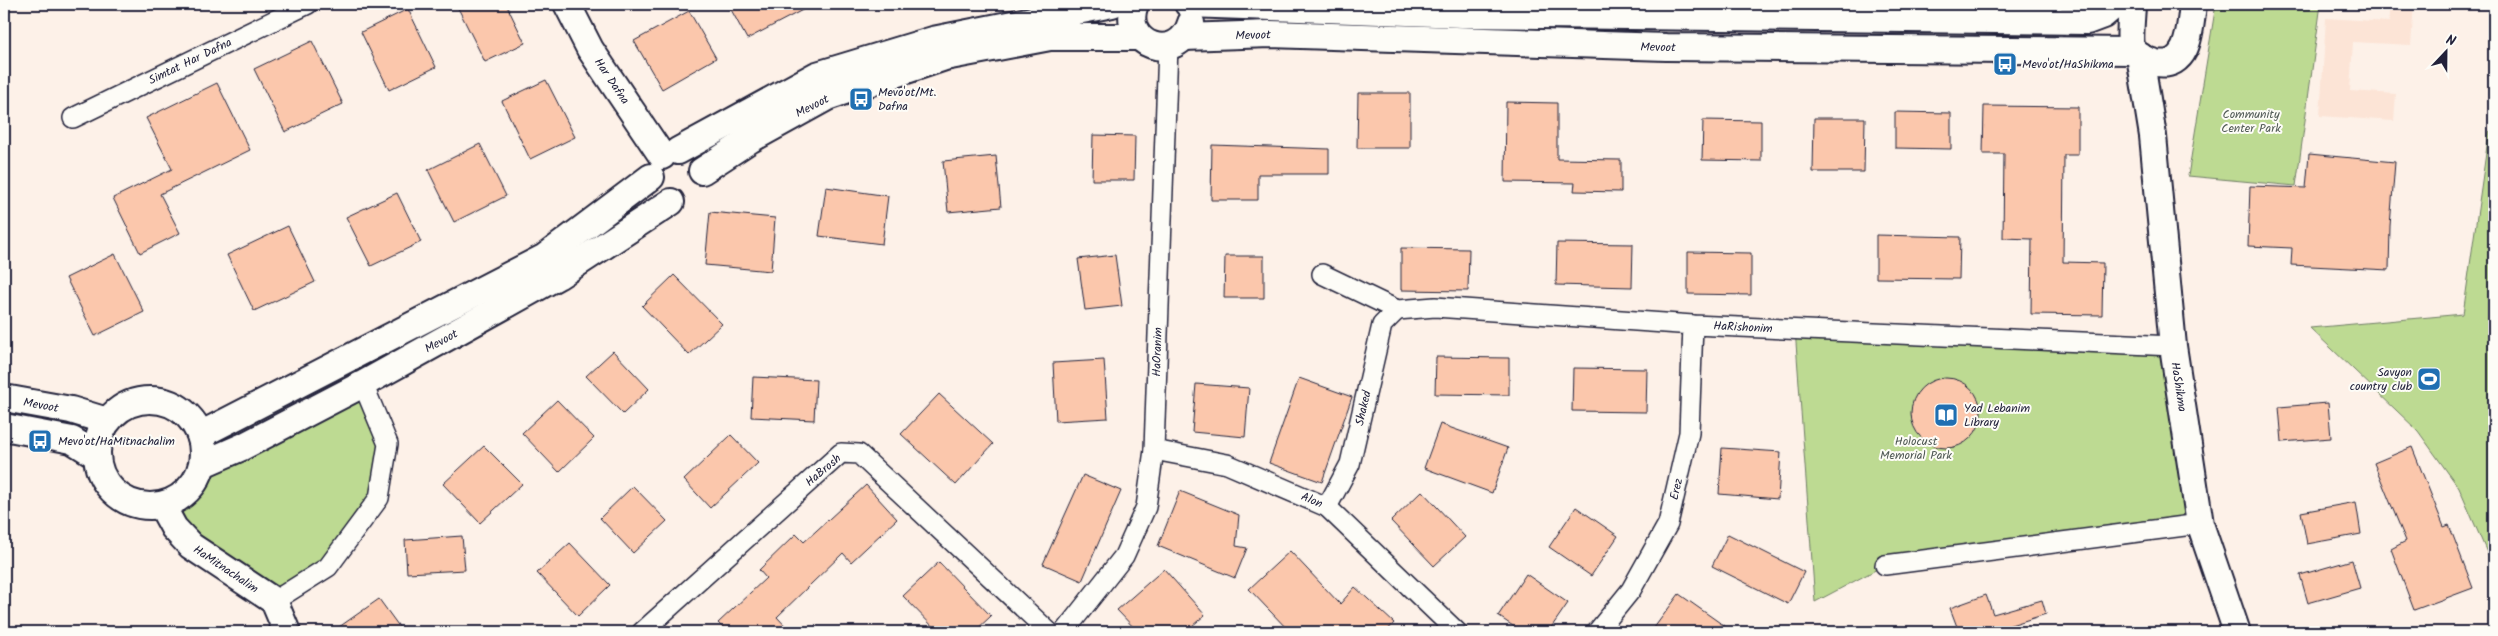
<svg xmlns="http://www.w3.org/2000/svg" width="2498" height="636" font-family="Kalam,sans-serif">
<rect width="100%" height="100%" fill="#fdf1e8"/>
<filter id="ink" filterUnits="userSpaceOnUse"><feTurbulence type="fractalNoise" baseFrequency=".02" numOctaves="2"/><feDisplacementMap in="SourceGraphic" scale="10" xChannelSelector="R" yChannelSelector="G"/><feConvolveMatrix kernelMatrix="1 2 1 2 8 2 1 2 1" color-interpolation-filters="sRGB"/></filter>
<g filter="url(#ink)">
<path fill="#fce4d6" d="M2391,4H2414L2411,45L2353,42L2350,91L2396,94L2394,121L2320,116L2326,18L2389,22Z"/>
<g fill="#bdda92" stroke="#707e66">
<path d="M2216,4H2321L2296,186L2188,176Z"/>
<path d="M2494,128V563L2488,555L2459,488L2418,431L2310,328L2463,314L2489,132Z"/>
<path d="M1795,329L2173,346L2200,524L1885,565L1815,602Z"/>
<path d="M363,384L388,444L379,498L328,567L274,601L162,506C186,494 192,490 203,464Z"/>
</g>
<g fill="#fbc7ac" stroke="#22223b">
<path d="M456,4H506L525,43L485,62Z"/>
<path d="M728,4H814L747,39Z"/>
<path d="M408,9L436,67L389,90L361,32Z"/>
<path d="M689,11L716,58L662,89L634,41Z"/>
<path d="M312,41L343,104L285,132L254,69Z"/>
<path d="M546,80L575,137L530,159L502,101Z"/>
<path d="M217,83L250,150L160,194L180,233L140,253L113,198L172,169L146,118Z"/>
<path d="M1358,93H1410V148H1357Z"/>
<path d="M1506,102L1557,103V159L1621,160V192L1574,191L1575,183L1505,182Z"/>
<path d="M1984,106L2078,107V155H2064L2063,262L2103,263L2102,315L2031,314L2032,239L2003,238L2004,154H1983Z"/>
<path d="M1895,112L1951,113V149L1895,148Z"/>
<path d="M1814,118H1865L1864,172H1813Z"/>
<path d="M1703,120L1761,121V161L1702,160Z"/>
<path d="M1093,135L1135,136L1134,180H1092Z"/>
<path d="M480,144L506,196L454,222L428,170Z"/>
<path d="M1212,145L1329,149V174H1258V200H1211Z"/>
<path d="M2309,154L2395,162L2390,226L2389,270L2291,265L2292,248L2248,246L2250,186L2306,188Z"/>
<path d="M996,156L1001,207L948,212L943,161Z"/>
<path d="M826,187L888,196L882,244L819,236Z"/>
<path d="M397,193L421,242L371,266L346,217Z"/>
<path d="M710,212L775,218L771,271L705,265Z"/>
<path d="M288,226L315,282L254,311L227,255Z"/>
<path d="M1876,235L1960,237L1959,279L1876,278Z"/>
<path d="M1557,243L1633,244L1632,287L1556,285Z"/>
<path d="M1401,248L1469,249L1468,291L1401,290Z"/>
<path d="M1688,252L1751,253V295L1688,294Z"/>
<path d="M115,254L144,312L95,336L66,278Z"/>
<path d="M1115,255L1122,306L1085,310L1078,259Z"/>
<path d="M1225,256H1264V298H1224Z"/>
<path d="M674,275L722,324L689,355L642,306Z"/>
<path d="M613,351L649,389L623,414L586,376Z"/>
<path d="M1436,357L1509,358V395L1435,394Z"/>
<path d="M1104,360L1108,418L1056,421L1053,363Z"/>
<path d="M1573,368L1647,369L1646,412L1572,411Z"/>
<path d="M753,377L816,380L814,420L751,417Z"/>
<circle cx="1946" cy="413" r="35"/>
<path d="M1299,378L1352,397L1322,482L1269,463Z"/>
<path d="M1196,384L1249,388L1245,437L1192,432Z"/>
<path d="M939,394L993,444L956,485L901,434Z"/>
<path d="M557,400L594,438L559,472L522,433Z"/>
<path d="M2328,403L2331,438L2282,442L2279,407Z"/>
<path d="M1440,424L1508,448L1492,493L1424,468Z"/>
<path d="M731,435L758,463L710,508L684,480Z"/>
<path d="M484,446L522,484L480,523L443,484Z"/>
<path d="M2412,447L2444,527L2449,525L2473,588L2414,610L2391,549L2406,541L2374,463Z"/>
<path d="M1722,448L1781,452L1778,499L1719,494Z"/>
<path d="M1083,475L1121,491L1082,581L1043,564Z"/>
<path d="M866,485L897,519L851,562L843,553L777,617L791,632H727L718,623L766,578L759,570L796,534L804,542Z"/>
<path d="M633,486L667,521L633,553L600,518Z"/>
<path d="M1180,491L1239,515L1236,546L1247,548L1235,578L1158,546Z"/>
<path d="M1422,491L1465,537L1434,566L1391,521Z"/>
<path d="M2356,502L2361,534L2307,544L2301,512Z"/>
<path d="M1576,507L1618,536L1591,576L1549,547Z"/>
<path d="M1728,534L1804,572L1788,604L1712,566Z"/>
<path d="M462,536L465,570L407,573L405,540Z"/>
<path d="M570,543L610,585L578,616L537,573Z"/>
<path d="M1290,551L1340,604L1355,587L1394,623L1386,632H1290L1249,589Z"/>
<path d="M2352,560L2360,588L2308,603L2300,575Z"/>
<path d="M939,562L991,616L974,632H938L903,596Z"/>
<path d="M1164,569L1205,615L1185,632H1138L1117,610Z"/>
<path d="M1526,574L1568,603L1548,632H1522L1498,616Z"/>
<path d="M1679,594L1733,632H1651Z"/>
<path d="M1986,595L1993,614L2042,600L2046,614L1998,629L2000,632H1959L1950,608Z"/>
<path d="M379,599L403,632H332Z"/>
</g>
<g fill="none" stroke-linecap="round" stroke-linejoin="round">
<g stroke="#22223b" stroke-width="22">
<g id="street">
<path d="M73,118L308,4"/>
<path d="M1322,274L1397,310L1435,307L1693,325L2173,346"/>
<path d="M1154,450L1227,464L1327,507L1457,632"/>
<path d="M1327,507L1350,464L1382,325L1397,310"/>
<path d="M1885,565L2200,524"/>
<path d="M274,601L328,567L379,498L388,444L363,384"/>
<path d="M642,632L841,453L859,454L1049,632"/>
<path d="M1064,632L1124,556L1146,507L1154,450L1168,46"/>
<path d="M1597,632L1631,590L1668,524L1689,433L1693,325"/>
</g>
</g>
<g stroke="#22223b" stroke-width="30">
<g id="secondary">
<path d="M567,4L590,49L662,156"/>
<path d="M1135,4C1119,45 1178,66 1191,23"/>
<path d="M1188,4L1462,14L2087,21L2103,15L2116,4"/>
<path d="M2132,4C2132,14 2128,42 2133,50C2138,57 2148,61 2156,63C2190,69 2190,27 2193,4"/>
<path d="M1184,37L1270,34L1666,47L2133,51"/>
<path d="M2140,56L2153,136L2173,346L2200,524L2237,632"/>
<path d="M678,151L817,75L933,40L1112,4"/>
<path d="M702,171L751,139L827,97L945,57L1050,37H1139"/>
<path d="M4,398L71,410L107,421"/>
<circle cx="150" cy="453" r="53"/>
<path d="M4,427L72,440L96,455"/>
<path d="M200,435L545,257L651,177"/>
<path d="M203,464L242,447L363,384L558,276L671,202"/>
<path d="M162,506L174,528L191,546L274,601L287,632"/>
</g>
</g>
<use href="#street" stroke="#fdfcf7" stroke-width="19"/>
<use href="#secondary" stroke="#fdfcf7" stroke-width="26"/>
</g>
</g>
<defs>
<g id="bus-square" transform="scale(1.25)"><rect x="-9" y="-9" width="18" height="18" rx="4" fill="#1f6fb2" stroke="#fdfcf7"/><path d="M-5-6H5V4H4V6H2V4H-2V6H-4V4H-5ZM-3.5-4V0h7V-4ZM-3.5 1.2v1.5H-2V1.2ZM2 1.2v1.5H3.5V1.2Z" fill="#fff"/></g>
<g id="stadium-square" transform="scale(1.25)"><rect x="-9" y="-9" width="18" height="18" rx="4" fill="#1f6fb2" stroke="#fdfcf7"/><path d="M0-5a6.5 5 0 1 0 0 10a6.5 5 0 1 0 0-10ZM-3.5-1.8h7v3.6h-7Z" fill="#fff"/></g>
<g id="library-square" transform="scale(1.25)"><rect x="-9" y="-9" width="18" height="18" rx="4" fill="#1f6fb2" stroke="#fdfcf7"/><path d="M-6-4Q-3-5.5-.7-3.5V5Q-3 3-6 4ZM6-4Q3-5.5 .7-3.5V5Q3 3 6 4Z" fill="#fff"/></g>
</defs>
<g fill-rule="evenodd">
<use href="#bus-square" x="2005" y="64"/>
<use href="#bus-square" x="861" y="99"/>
<use href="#stadium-square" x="2429" y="379"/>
<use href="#library-square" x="1946" y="415"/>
<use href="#bus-square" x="40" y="441"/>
</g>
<g text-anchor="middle" stroke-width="4" stroke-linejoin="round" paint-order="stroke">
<g font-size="12" fill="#22223b" stroke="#fdfcf7">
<text transform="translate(1253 35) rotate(-2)" y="4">Mevoot</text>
<text transform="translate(1658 47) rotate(1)" y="4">Mevoot</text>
<text transform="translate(190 61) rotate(-26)" y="4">Simtat Har Dafna</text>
<text transform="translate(612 81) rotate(56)" y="4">Har Dafna</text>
<text transform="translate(812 106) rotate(-27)" y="4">Mevoot</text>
<text transform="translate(1743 327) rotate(3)" y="4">HaRishonim</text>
<text transform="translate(441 341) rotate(-29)" y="4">Mevoot</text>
<text transform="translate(1157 352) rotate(-88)" y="4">HaOranim</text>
<text transform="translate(2179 387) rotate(81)" y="4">HaShikma</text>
<text transform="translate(41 405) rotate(10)" y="4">Mevoot</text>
<text transform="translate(1363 408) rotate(-77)" y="4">Shaked</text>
<text transform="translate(823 470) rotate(-40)" y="4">HaBrosh</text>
<text transform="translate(1676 489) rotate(-77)" y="4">Erez</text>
<text transform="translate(1312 500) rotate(23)" y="4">Alon</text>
<text transform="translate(226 569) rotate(34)" y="4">HaMitnachalim</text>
</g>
<g font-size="12" fill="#22223b" stroke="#fdfcf7" text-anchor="start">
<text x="2022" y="68">Mevo'ot/HaShikma</text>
<text x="878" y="96">Mevo'ot/Mt.<tspan x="878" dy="14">Dafna</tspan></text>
<text x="2412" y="376" text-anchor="end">Savyon<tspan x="2412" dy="14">country club</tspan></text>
<text x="1964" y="412">Yad Lebanim<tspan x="1964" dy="14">Library</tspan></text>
<text x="58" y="445">Mevo'ot/HaMitnachalim</text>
</g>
<g font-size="12" fill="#505955" stroke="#fdfcf7">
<text x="2251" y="118">Community<tspan x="2251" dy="14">Center Park</tspan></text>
<text x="1916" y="445">Holocust<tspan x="1916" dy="14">Memorial Park</tspan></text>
</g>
</g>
<rect width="2498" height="636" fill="none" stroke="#fdfcf7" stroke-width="20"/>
<rect x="10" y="10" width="2478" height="616" fill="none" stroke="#22223b" stroke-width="2" filter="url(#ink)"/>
<g transform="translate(2446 52) rotate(22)" stroke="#fdfcf7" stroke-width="4" paint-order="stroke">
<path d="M0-4L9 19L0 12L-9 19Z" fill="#22223b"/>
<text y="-8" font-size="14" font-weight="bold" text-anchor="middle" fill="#22223b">N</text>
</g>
</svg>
